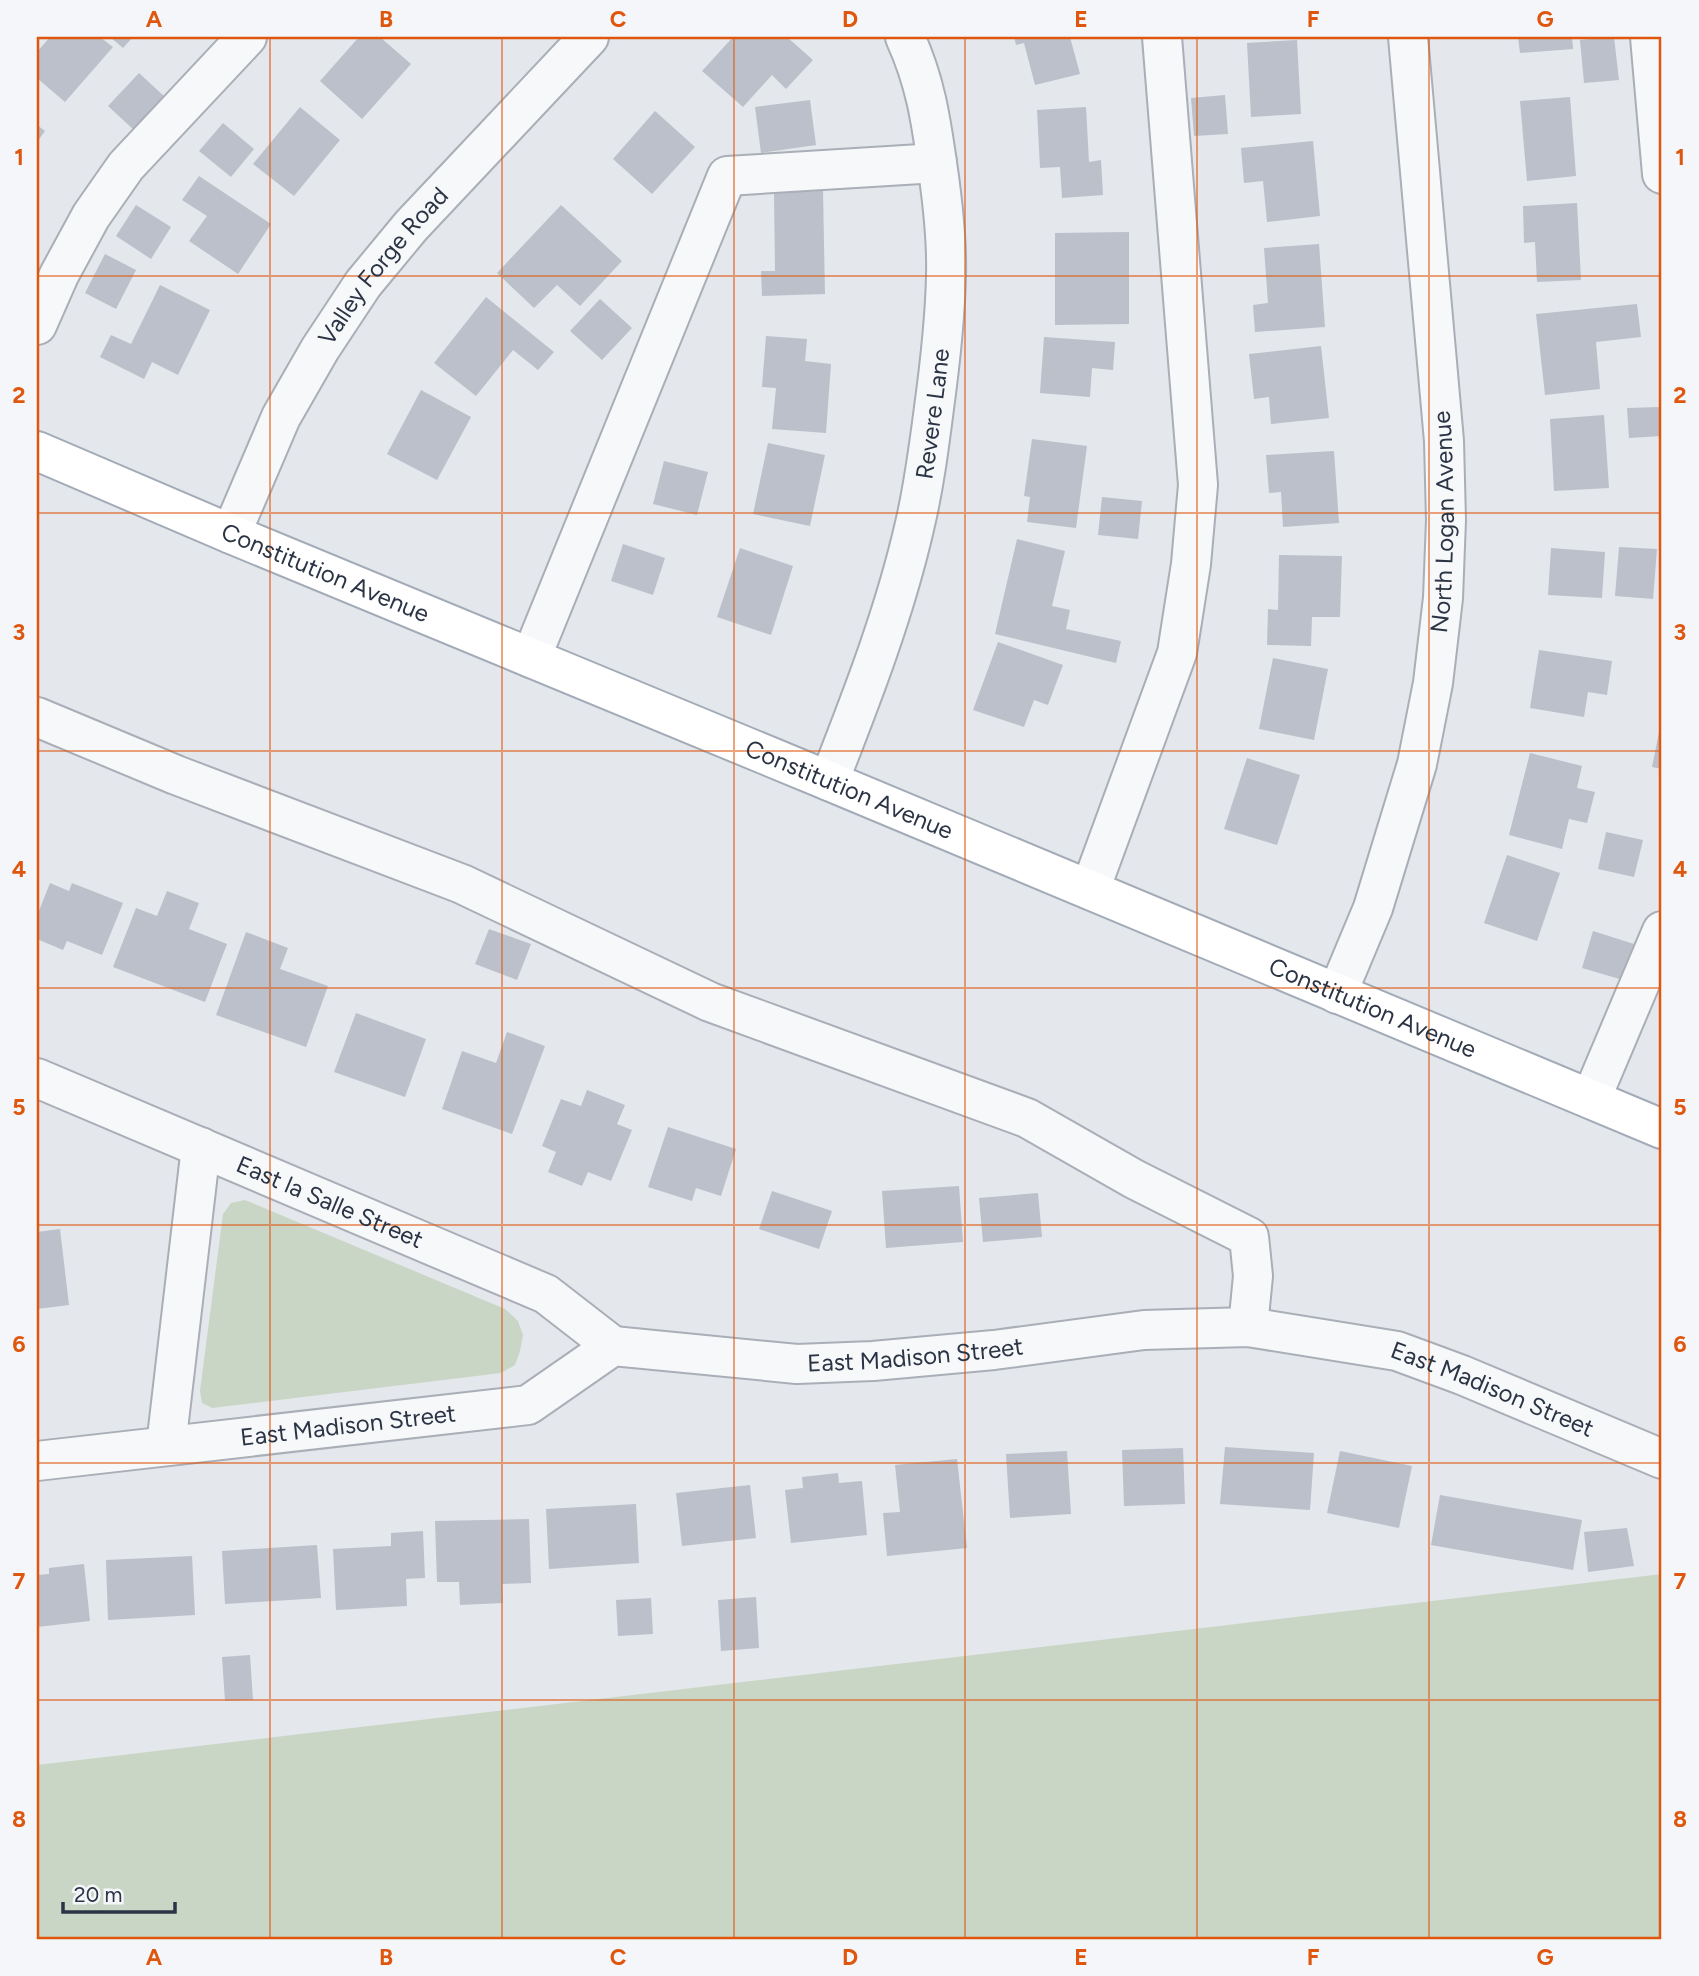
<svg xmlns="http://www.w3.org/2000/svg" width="1699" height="1976" font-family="Figtree,sans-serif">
<rect width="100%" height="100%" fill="#e4e7ec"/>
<g fill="#c9d6c5">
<path d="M245,1200L505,1309L518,1321L523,1335L520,1351L515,1365L501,1373L212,1408L202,1403L200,1391L223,1214L231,1203Z"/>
<path d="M1662,1574V1939H37V1765Z"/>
</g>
<g fill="#bbc0ca">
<path d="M50,37H100L113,47L65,102L37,78V52Z"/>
<path d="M110,37H133L123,48Z"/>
<path d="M359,37H380L411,64L362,119L320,81Z"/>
<path d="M733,37H787L813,60L786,89L772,75L743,107L702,71Z"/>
<path d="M1014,37H1070L1080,74L1035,85L1024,43L1016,45Z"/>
<path d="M1518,37H1572L1573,49L1520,53Z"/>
<path d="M1609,37H1614L1619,80L1584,83L1580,40Z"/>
<path d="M1297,40L1301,114L1251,117L1247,43Z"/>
<path d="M139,73L166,98L135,131L108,106Z"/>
<path d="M1225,95L1228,134L1194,136L1191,98Z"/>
<path d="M1570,97L1576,176L1527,181L1520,101Z"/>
<path d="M810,100L816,145L761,153L755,107Z"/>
<path d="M300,107L340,140L294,196L253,164Z"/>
<path d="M1086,107L1089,162L1101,160L1103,195L1062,198L1060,167L1040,168L1037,110Z"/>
<path d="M655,111L695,147L652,194L613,159Z"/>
<path d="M223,123L254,149L231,177L199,151Z"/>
<path d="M37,125L45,131L37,142Z"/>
<path d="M1313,141L1320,216L1267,222L1263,181L1244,183L1241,148Z"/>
<path d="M199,176L271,224L238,274L189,241L207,216L182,200Z"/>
<path d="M823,191L825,294L762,296L761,271H775L774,192Z"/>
<path d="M1577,203L1581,280L1537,282L1535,242L1524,243L1523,206Z"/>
<path d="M136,205L171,227L151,259L116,236Z"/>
<path d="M561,205L622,261L580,306L557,285L534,308L497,273Z"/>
<path d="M1129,232V324L1055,325V233Z"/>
<path d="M1319,244L1325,327L1255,332L1253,305L1268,303L1264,248Z"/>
<path d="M105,254L136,270L116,309L85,293Z"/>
<path d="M160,285L210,310L178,375L152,362L144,379L100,357L111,335L131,344Z"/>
<path d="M486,297L554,352L538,370L513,350L476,396L434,363Z"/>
<path d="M600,299L632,328L602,360L570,331Z"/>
<path d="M1637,304L1641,337L1596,342L1600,389L1545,395L1536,314Z"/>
<path d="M766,336L807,339L805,361L831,364L826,433L772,429L776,388L762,387Z"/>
<path d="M1044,337L1115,342L1113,370L1092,368L1090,397L1040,393Z"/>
<path d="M1321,346L1329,418L1271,424L1269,397L1254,399L1249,354Z"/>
<path d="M421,390L471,417L437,480L387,454Z"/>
<path d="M1660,407L1662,436L1629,438L1627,408Z"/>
<path d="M1604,415L1609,488L1554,491L1550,419Z"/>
<path d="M1032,439L1087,446L1076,528L1027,522L1030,497L1024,496Z"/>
<path d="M768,443L825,455L810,526L753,514Z"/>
<path d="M1334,451L1339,523L1283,527L1281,492L1269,493L1266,455Z"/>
<path d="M664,461L708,472L697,515L653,504Z"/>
<path d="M1102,497L1142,501L1138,539L1098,535Z"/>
<path d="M1017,539L1065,551L1052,606L1070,610L1066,629L1121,641L1116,663L995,634Z"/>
<path d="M623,544L665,558L653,595L611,581Z"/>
<path d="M1619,547L1657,549L1653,599L1615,596Z"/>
<path d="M740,548L793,566L771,635L717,617Z"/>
<path d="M1551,548L1605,552L1602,598L1548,595Z"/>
<path d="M1279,555L1342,556L1340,617H1312L1311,646L1267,645L1268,609L1278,610Z"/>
<path d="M998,642L1063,665L1048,705L1034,700L1024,727L973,710Z"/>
<path d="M1539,650L1612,661L1607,695L1588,692L1584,717L1530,708Z"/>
<path d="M1273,658L1328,669L1314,740L1259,729Z"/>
<path d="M1659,732L1662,733V769L1652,767Z"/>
<path d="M1530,753L1582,766L1577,788L1595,792L1587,823L1569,819L1562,849L1509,835Z"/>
<path d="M1247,758L1300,775L1277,845L1224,829Z"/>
<path d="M1606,832L1643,840L1634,877L1598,869Z"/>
<path d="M1507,855L1560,873L1537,941L1484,923Z"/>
<path d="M50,883L69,891L72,883L123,903L102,955L67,941L63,950L37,939V916Z"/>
<path d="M167,891L199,903L189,929L227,944L205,1002L113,967L136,908L157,916Z"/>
<path d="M489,929L531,944L517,980L475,964Z"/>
<path d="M1593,931L1634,944L1623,980L1582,968Z"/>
<path d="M246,932L288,948L280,969L328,986L306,1047L216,1015Z"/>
<path d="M356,1013L426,1039L405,1097L334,1072Z"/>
<path d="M507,1032L545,1046L512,1134L442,1109L462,1051L496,1063Z"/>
<path d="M587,1090L625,1105L617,1124L632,1130L611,1181L588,1172L582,1186L548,1172L556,1152L542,1146L561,1099L581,1106Z"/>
<path d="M668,1127L736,1149L721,1196L696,1188L692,1201L648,1187Z"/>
<path d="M959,1186L963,1242L886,1248L882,1191Z"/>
<path d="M772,1191L832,1211L819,1249L759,1229Z"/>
<path d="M1038,1193L1042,1237L983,1242L979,1198Z"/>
<path d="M60,1229L69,1305L37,1309V1232Z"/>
<path d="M1225,1447L1314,1453L1310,1510L1220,1504Z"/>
<path d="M1183,1448L1185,1504L1124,1506L1122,1450Z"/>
<path d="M1067,1451L1071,1514L1010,1518L1006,1454Z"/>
<path d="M1340,1451L1412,1466L1399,1528L1327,1513Z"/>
<path d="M957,1459L967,1548L887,1556L883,1513L900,1512L895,1465Z"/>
<path d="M838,1473L839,1483L862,1481L867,1535L791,1543L785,1490L803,1488L802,1477Z"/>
<path d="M750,1485L756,1538L682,1546L676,1493Z"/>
<path d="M1440,1495L1582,1520L1573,1570L1431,1545Z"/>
<path d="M636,1504L639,1563L549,1569L546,1509Z"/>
<path d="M529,1519L531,1583L502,1584L503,1603L460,1605L459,1582H437L435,1521Z"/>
<path d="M1627,1528L1634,1566L1588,1572L1584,1532Z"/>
<path d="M423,1531L425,1578L406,1579L407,1606L336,1610L333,1549L391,1546V1533Z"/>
<path d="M317,1545L321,1598L225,1604L222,1551Z"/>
<path d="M192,1556L195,1615L108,1620L106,1560Z"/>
<path d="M84,1564L90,1621L37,1627V1575L49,1574V1568Z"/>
<path d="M756,1597L759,1648L721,1651L718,1600Z"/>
<path d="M651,1598L653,1634L618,1636L616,1600Z"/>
<path d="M250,1655L253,1700L225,1701L222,1657Z"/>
</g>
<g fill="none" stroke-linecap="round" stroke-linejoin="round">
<g stroke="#a9aeb7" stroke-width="42">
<g id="minor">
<path d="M1650,37L1662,174"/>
<path d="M37,325L59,275L91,216L126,166L247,37"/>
<path id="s1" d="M231,534L281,417L320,349L363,284L411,226L589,37"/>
<path d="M531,658L727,176L937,163"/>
<path d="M37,717L176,775L462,884L710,1002L1027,1118L1134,1179L1249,1237L1253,1276L1248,1327"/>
<path id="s2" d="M829,781C862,697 895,612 915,524C924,486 929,447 934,408C940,364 945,320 946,276C947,241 943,205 938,170C931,121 926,83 905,37"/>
<path d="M1090,890L1177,653L1191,564L1198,485L1162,37"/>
<path id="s3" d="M1337,994L1373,908L1417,764L1433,683L1443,598L1446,520L1444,441L1408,37"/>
<path id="s4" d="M37,1078L546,1294L613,1346"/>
<path d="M1591,1099L1662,931"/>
<path d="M166,1446L201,1147"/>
<path id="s5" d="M37,1461L528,1405L613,1346L797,1364L873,1361L994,1350L1144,1330L1248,1327L1397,1351L1462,1375L1662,1459"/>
</g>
</g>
<g stroke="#a3abb8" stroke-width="42">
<g id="major">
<path id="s6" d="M37,451L231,534L829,781L1662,1129"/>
</g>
</g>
<use href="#minor" stroke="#f7f8fa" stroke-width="38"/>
<use href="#major" stroke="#fff" stroke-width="38"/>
</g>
<path fill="none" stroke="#df570f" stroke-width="2" stroke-opacity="0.55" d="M270,37V1939M502,37V1939M734,37V1939M965,37V1939M1197,37V1939M1429,37V1939M37,276H1662M37,513H1662M37,751H1662M37,988H1662M37,1225H1662M37,1463H1662M37,1700H1662"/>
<g text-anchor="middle" stroke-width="6" stroke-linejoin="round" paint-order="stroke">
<g font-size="24" fill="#2b3445" stroke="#f4f6f9">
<text dy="8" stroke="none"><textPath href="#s1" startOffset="310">Valley Forge Road</textPath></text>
<text dy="8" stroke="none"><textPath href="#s2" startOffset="383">Revere Lane</textPath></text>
<text dy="8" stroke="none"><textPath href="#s3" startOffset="488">North Logan Avenue</textPath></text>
<text dy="8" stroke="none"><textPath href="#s6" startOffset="313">Constitution Avenue</textPath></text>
<text dy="8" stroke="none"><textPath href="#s6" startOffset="880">Constitution Avenue</textPath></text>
<text dy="8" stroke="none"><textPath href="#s6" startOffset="1447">Constitution Avenue</textPath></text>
<text dy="8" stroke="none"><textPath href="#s4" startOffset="318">East la Salle Street</textPath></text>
<text dy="8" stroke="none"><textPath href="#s5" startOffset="901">East Madison Street</textPath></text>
<text dy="8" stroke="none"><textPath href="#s5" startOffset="1489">East Madison Street</textPath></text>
<text dy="8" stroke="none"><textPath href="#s5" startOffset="313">East Madison Street</textPath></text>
</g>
</g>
<rect width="1699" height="1976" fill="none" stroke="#f4f6f9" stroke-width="77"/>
<path d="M63 1902v10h112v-10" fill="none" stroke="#2b3445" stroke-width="3.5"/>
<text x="74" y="1902" font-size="21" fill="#2b3445" stroke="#f4f6f9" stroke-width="5" paint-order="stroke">20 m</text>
<rect x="38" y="38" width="1622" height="1900" fill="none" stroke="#df570f" stroke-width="2.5"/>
<g font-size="23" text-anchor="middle" font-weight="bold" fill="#df570f">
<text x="154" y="27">A</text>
<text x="386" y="27">B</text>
<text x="618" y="27">C</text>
<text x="850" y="27">D</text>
<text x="1081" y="27">E</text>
<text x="1313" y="27">F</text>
<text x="1545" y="27">G</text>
<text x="19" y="165">1</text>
<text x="1680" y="165">1</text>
<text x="19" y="403">2</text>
<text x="1680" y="403">2</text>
<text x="19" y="640">3</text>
<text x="1680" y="640">3</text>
<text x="19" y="877">4</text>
<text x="1680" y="877">4</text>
<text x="19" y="1115">5</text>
<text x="1680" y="1115">5</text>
<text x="19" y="1352">6</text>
<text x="1680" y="1352">6</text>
<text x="19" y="1589">7</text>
<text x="1680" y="1589">7</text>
<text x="19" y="1827">8</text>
<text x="1680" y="1827">8</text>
<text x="154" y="1965">A</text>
<text x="386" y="1965">B</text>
<text x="618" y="1965">C</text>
<text x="850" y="1965">D</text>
<text x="1081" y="1965">E</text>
<text x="1313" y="1965">F</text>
<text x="1545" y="1965">G</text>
</g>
</svg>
